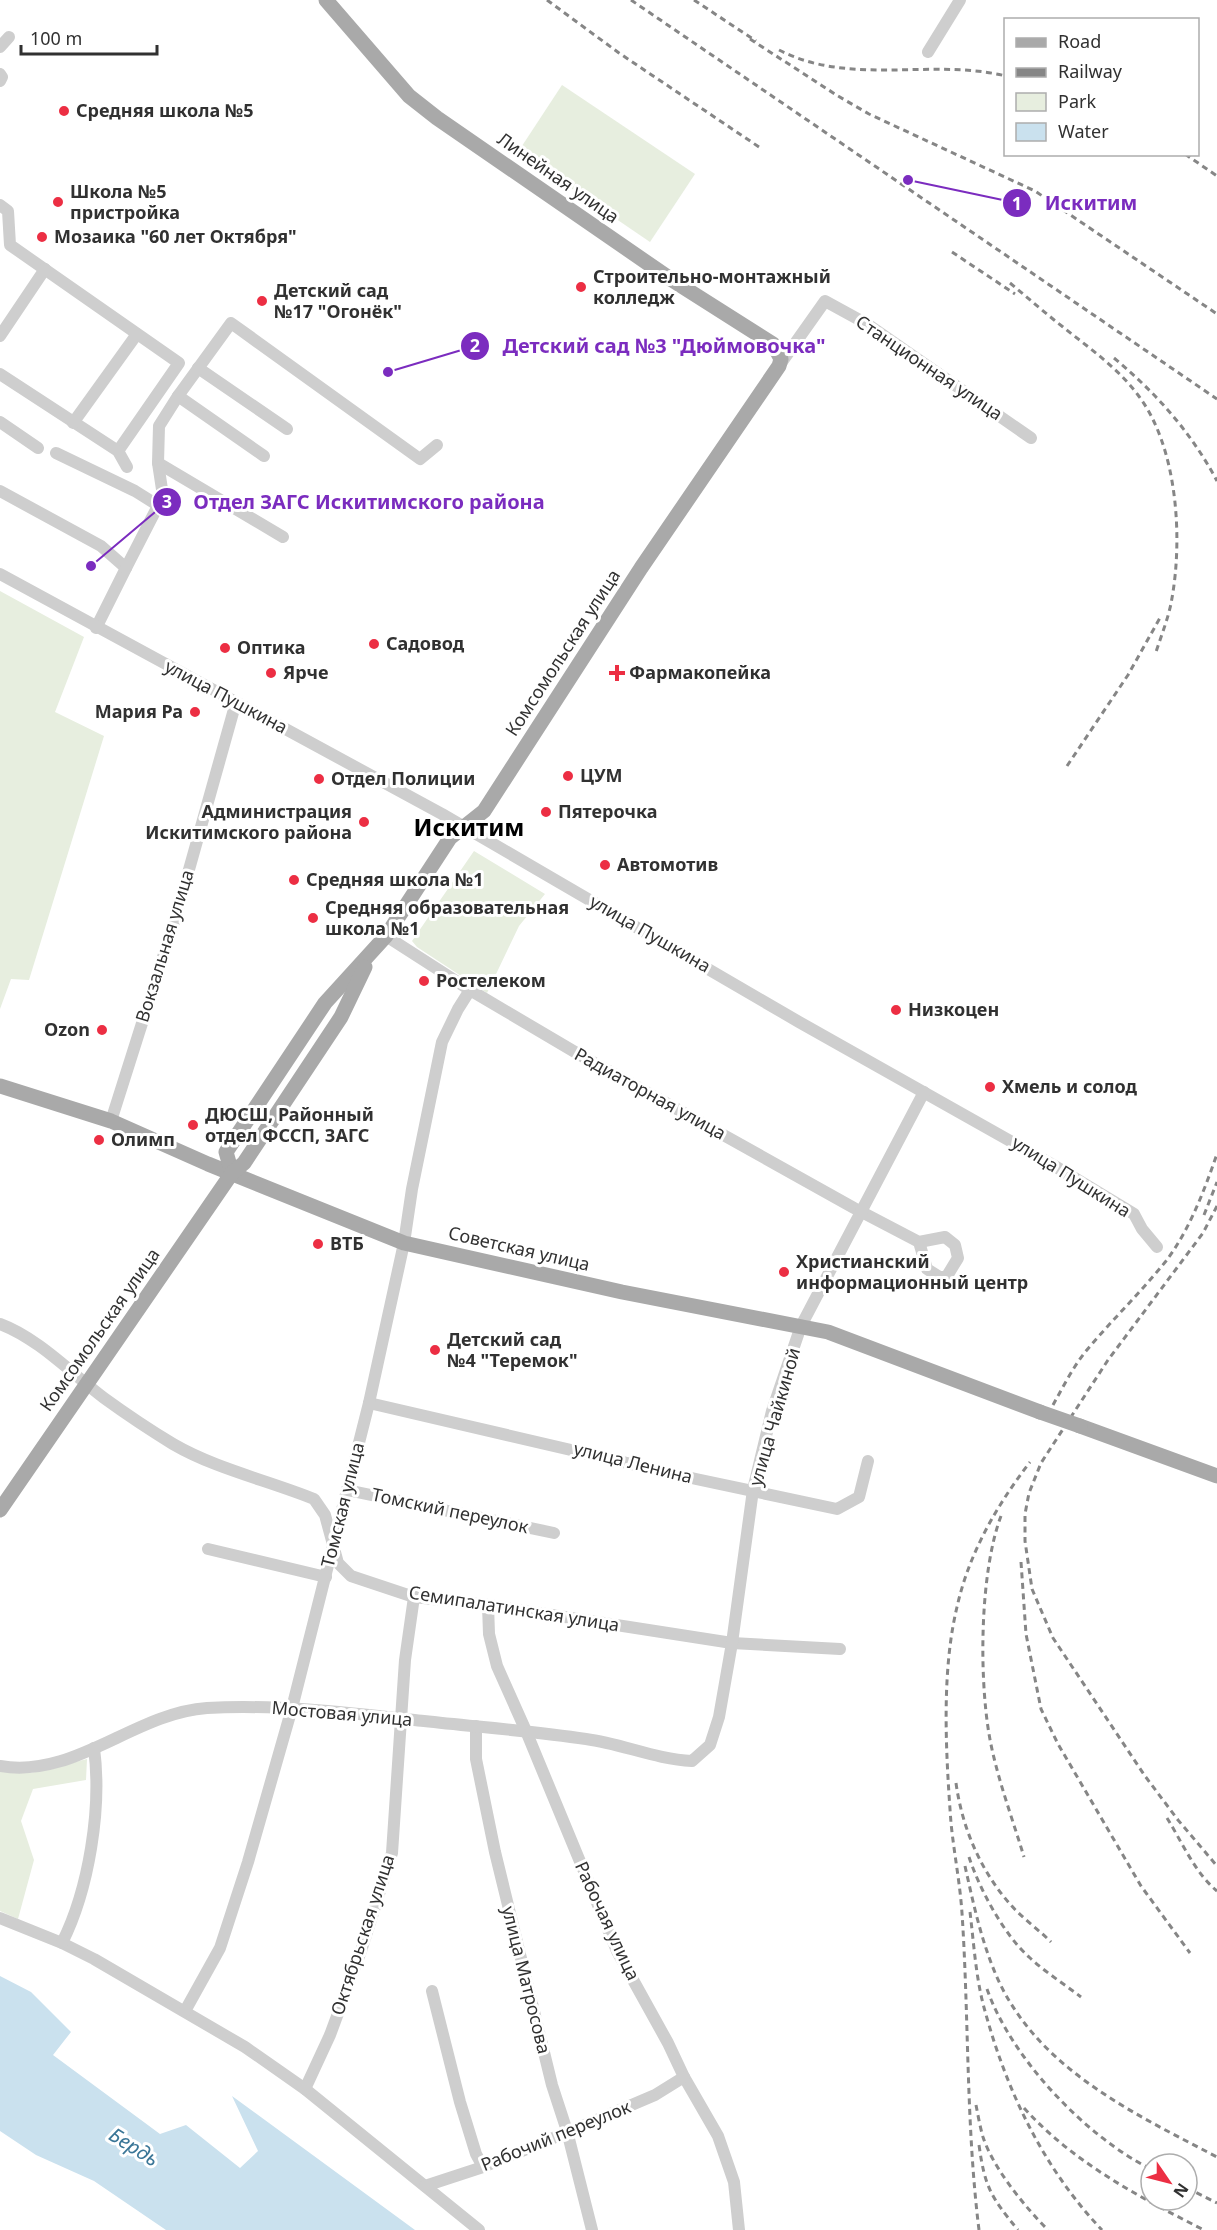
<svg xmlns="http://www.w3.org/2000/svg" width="1217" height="2230" font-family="'Noto Sans',sans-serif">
<rect width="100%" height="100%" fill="#fff"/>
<g fill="#e7eedf">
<path d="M562,85L695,174L650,242L518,152Z"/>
<path d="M0,591L84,637L55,712L104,736L29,980L11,979L0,1009Z"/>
<path d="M474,851L545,894L519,926L487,993L417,947L412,941Z"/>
<path d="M87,1759L86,1780L33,1789L21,1821L34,1860L18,1919L0,1911V1771L31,1773Z"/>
</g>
<path fill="#cae1ee" d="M0,1976L31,1992L71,2032L53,2055L160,2134L186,2125L240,2168L258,2151L232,2096L415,2230H166L94,2181L36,2155L0,2131Z"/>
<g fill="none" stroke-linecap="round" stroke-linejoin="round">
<g stroke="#cecece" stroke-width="12">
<path d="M0,47L9,37"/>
<path d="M928,52L960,0"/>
<path d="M0,74L2,77L0,81"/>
<path d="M0,205L8,211L10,245L179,363L118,451"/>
<path d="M0,336L45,269"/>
<path d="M779,366L825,301L867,324L1031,438"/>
<path d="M198,368L287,429"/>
<path d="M0,374L118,451L127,467"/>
<path d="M178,396L264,456"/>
<path d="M0,422L38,448"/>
<path d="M73,423L137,334"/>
<path d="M56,453L135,491L159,506"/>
<path d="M158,463L283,537"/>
<path d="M0,491L101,546L126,568L96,628"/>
<path d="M126,568L163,496L158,463L159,426L178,396L231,323L420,459L437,445"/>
<path d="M0,574L442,814L799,1022L1053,1165L1134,1214L1142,1229L1157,1247"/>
<path d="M386,936L470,990L580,1055L854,1208L919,1242L927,1269L941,1278L947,1276L958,1258L955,1245L945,1237L919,1242"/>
<path d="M111,1121L176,916L236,702"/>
<path d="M0,1324C38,1338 72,1374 104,1398C126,1414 150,1430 173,1444C216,1469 267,1480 314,1499L325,1515L338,1563L351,1576L414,1597L488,1605L732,1643L840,1649"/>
<path d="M369,1403L696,1479L837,1509L859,1497L868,1461"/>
<path d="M347,1490L554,1533"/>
<path d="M208,1549L326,1577"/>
<path d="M488,1605L489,1634L497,1666L526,1731L617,1951L668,2043L684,2077L718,2136L734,2182L739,2230"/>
<path d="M476,1726V1759L495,1852L552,2085L567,2131L592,2230"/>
<path d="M0,1766C75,1779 134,1713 207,1708C279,1704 352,1713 424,1721C478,1727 532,1731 586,1739C623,1744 655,1759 692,1761L710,1745L719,1717L732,1643L753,1490L772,1411L801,1326L924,1092"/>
<path d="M0,1918L62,1943L94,1959L245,2047L305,2089L479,2230"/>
<path d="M62,1943C89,1889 102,1808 94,1748"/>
<path d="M432,1991L460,2102L476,2154L483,2167"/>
<path d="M185,2011L220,1948L248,1862L292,1708L369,1403L404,1243L412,1189L442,1042L458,1009L470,990"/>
<path d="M305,2089L330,2035L361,1951L392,1853L405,1660L414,1597"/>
<path d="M425,2186L483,2167L587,2124L655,2095L684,2077"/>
</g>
<g stroke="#a9a9a9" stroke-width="15">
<path d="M0,1086L111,1121L208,1164L404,1243L622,1292L828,1332L1040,1412"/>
<path d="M232,1173L226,1152L325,1003L386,936L450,838L484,811L641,568L779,366L781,359L773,344L672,280L437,118L409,96L326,0"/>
<path d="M1080,1426L1217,1476"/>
<path d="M0,1510L232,1173L244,1163L341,1017L365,967"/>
</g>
<g stroke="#868686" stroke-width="3" stroke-dasharray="6 4.5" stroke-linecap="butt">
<path d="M547,0L619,53L762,149"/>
<path d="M631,0L1217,399"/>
<path d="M694,0L756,41"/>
<path d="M750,39L838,96L869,114L1035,191L1217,314"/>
<path d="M779,50C791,56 804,61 818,64C879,78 944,61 1006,76"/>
<path d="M1185,154L1217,176"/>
<path d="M952,252L1015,294"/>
<path d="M1010,283C1028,298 1045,313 1063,327C1089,348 1117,367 1138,395C1177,446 1183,536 1172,598C1169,617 1161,636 1155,655"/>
<path d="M1114,358C1156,393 1191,432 1217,481"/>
<path d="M1067,766L1128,675L1161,616"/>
<path d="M1217,1206L1203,1233L1108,1360L1041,1463L1029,1493L1025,1514V1541L1032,1589L1053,1638L1145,1776L1178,1820L1217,1866"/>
<path d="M1204,1215L1217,1182"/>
<path d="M1053,1405C1063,1387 1073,1367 1086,1351C1112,1320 1141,1292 1166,1261C1190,1229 1204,1191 1217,1154"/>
<path d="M1001,1516C980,1572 979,1674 989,1734C996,1775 1012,1817 1024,1857"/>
<path d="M1021,1562L1026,1634L1041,1709L1058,1744L1141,1886L1190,1953"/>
<path d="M956,1783C962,1827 980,1870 1010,1904C1022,1918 1038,1929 1051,1942"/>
<path d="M1167,1818C1182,1842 1195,1873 1217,1891"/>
<path d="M969,1857C979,1888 1004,1935 1029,1957C1045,1972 1064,1984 1081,1997"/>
<path d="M965,1866C973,1902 981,1940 996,1975C1036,2068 1133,2113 1217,2157"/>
<path d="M970,1912C974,1945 976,1980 985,2011C1007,2092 1044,2169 1102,2230"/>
<path d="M987,1989C1011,2058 1086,2137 1151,2169"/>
<path d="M976,2105C978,2115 980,2127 983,2137C993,2168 1025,2207 1048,2230"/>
<path d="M1024,2108C1074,2163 1139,2197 1204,2230"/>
<path d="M979,2145C985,2188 991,2197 1018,2230"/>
<path d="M1187,2188L1217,2203"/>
<path d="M979,2230C966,2125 969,2019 962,1913C960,1883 954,1853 951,1823C946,1755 941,1673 957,1607C969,1553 997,1505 1030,1462"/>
</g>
<path stroke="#a9a9a9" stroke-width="15" d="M1040,1412L1080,1426"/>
</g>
<g fill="#ec2e43" stroke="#fff" stroke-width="2">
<circle cx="64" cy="111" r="6"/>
<circle cx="58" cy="202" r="6"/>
<circle cx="42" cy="237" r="6"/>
<circle cx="581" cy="287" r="6"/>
<circle cx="262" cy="301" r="6"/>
<circle cx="374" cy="644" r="6"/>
<circle cx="225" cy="648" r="6"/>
<circle cx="271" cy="673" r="6"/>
<path d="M614 664h6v6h6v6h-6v6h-6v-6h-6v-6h6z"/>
<circle cx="195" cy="712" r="6"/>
<circle cx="568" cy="776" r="6"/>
<circle cx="319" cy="779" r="6"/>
<circle cx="546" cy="812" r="6"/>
<circle cx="364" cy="822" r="6"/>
<circle cx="605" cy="865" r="6"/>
<circle cx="294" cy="880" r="6"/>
<circle cx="313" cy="918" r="6"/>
<circle cx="424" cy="981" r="6"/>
<circle cx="896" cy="1010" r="6"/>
<circle cx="102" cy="1030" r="6"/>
<circle cx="990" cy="1087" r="6"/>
<circle cx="193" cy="1125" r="6"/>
<circle cx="99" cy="1140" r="6"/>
<circle cx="318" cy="1244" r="6"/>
<circle cx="784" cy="1272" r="6"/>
<circle cx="435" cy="1350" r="6"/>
</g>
<g text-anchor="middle" stroke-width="6" stroke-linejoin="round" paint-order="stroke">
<g font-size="18" font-weight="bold" fill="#313131" stroke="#fff" text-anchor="start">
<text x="76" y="117">Средняя школа №5</text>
<text x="70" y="198">Школа №5<tspan x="70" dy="21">пристройка</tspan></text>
<text x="54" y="243">Мозаика "60 лет Октября"</text>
<text x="593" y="283">Строительно-монтажный<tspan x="593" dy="21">колледж</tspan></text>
<text x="274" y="297">Детский сад<tspan x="274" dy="21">№17 "Огонёк"</tspan></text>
<text x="386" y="650">Садовод</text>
<text x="237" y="654">Оптика</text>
<text x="283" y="679">Ярче</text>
<text x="629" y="679">Фармакопейка</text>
<text x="183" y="718" text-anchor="end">Мария Ра</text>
<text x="580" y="782">ЦУМ</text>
<text x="331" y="785">Отдел Полиции</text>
<text x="352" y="818" text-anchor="end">Администрация<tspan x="352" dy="21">Искитимского района</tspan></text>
<text x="558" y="818">Пятерочка</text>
<text x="617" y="871">Автомотив</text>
<text x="306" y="886">Средняя школа №1</text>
<text x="325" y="914">Средняя образовательная<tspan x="325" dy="21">школа №1</tspan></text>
<text x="436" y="987">Ростелеком</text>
<text x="908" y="1016">Низкоцен</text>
<text x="90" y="1036" text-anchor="end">Ozon</text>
<text x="1002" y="1093">Хмель и солод</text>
<text x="205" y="1121">ДЮСШ, Районный<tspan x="205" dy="21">отдел ФССП, ЗАГС</tspan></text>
<text x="111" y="1146">Олимп</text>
<text x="330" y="1250">ВТБ</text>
<text x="796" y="1268">Христианский<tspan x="796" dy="21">информационный центр</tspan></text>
<text x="447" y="1346">Детский сад<tspan x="447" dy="21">№4 "Теремок"</tspan></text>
</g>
<g font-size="18" fill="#313131" stroke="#fff">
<text transform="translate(558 178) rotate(35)" y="6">Линейная улица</text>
<text transform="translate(929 368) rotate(34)" y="6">Станционная улица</text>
<text transform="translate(563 653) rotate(-57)" y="6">Комсомольская улица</text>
<text transform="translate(226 697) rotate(28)" y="6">улица Пушкина</text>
<text transform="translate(650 934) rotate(30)" y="6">улица Пушкина</text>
<text transform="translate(165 946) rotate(-73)" y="6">Вокзальная улица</text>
<text transform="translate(650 1094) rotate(29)" y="6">Радиаторная улица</text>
<text transform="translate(1071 1177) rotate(32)" y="6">улица Пушкина</text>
<text transform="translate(519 1249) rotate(13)" y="6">Советская улица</text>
<text transform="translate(100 1330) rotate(-55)" y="6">Комсомольская улица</text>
<text transform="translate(775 1417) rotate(-74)" y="6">улица Чайкиной</text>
<text transform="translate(633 1463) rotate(14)" y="6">улица Ленина</text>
<text transform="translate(343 1505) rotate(-76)" y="6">Томская улица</text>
<text transform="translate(450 1511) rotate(12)" y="6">Томский переулок</text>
<text transform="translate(514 1609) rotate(9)" y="6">Семипалатинская улица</text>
<text transform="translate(342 1714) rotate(5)" y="6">Мостовая улица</text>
<text transform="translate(607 1921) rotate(65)" y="6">Рабочая улица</text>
<text transform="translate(363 1935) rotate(-72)" y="6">Октябрьская улица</text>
<text transform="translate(526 1980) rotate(76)" y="6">улица Матросова</text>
<text transform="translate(556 2136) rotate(-22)" y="6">Рабочий переулок</text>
</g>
<g font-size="20" font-style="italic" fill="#3a7697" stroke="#fff">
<text transform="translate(134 2147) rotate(32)" y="7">Бердь</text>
</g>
<g font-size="24" font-weight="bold" fill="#000" stroke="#fff">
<text x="469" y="836">Искитим</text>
</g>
</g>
<path fill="none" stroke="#7b2cbf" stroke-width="2" d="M908 180L1017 203M388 372L475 346M91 566L167 502"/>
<g fill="#7b2cbf" stroke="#fff" stroke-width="2">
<circle cx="908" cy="180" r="6"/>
<circle cx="388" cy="372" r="6"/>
<circle cx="91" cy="566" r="6"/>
<circle cx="1017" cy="203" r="15"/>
<circle cx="475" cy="346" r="15"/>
<circle cx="167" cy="502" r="15"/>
</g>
<g font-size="18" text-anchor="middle" font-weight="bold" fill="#fff">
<text x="1017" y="210">1</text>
<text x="475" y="352">2</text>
<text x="167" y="508">3</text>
</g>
<g font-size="20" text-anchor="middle" font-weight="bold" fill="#7b2cbf" stroke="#fff" stroke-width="6" stroke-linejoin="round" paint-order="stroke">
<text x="1091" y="210">Искитим</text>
<text x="664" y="353">Детский сад №3 "Дюймовочка"</text>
<text x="369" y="509">Отдел ЗАГС Искитимского района</text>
</g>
<rect x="1004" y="18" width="195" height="138" fill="#ffffff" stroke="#adadad" stroke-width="1.5"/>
<rect x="1016" y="38" width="30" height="9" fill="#a9a9a9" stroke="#adadad" stroke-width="1.5"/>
<text x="1058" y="48" font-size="18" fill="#313131">Road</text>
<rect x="1016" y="68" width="30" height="9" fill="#868686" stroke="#adadad" stroke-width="1.5"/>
<text x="1058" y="78" font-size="18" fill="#313131">Railway</text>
<rect x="1016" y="93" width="30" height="18" fill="#e7eedf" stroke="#adadad" stroke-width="1.5"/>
<text x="1058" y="108" font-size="18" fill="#313131">Park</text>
<rect x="1016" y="123" width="30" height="18" fill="#cae1ee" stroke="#adadad" stroke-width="1.5"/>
<text x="1058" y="138" font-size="18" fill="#313131">Water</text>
<g transform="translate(1169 2182) rotate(125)"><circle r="28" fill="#ffffff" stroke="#adadad" stroke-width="1.5"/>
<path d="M0-4.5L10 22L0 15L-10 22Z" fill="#ec2e43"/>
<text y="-9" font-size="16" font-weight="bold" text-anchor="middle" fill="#313131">N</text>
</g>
<path d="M21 45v9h136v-9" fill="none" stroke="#313131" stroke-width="3"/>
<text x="30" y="45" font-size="18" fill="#313131" stroke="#ffffff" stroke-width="4.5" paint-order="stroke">100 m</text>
</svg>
